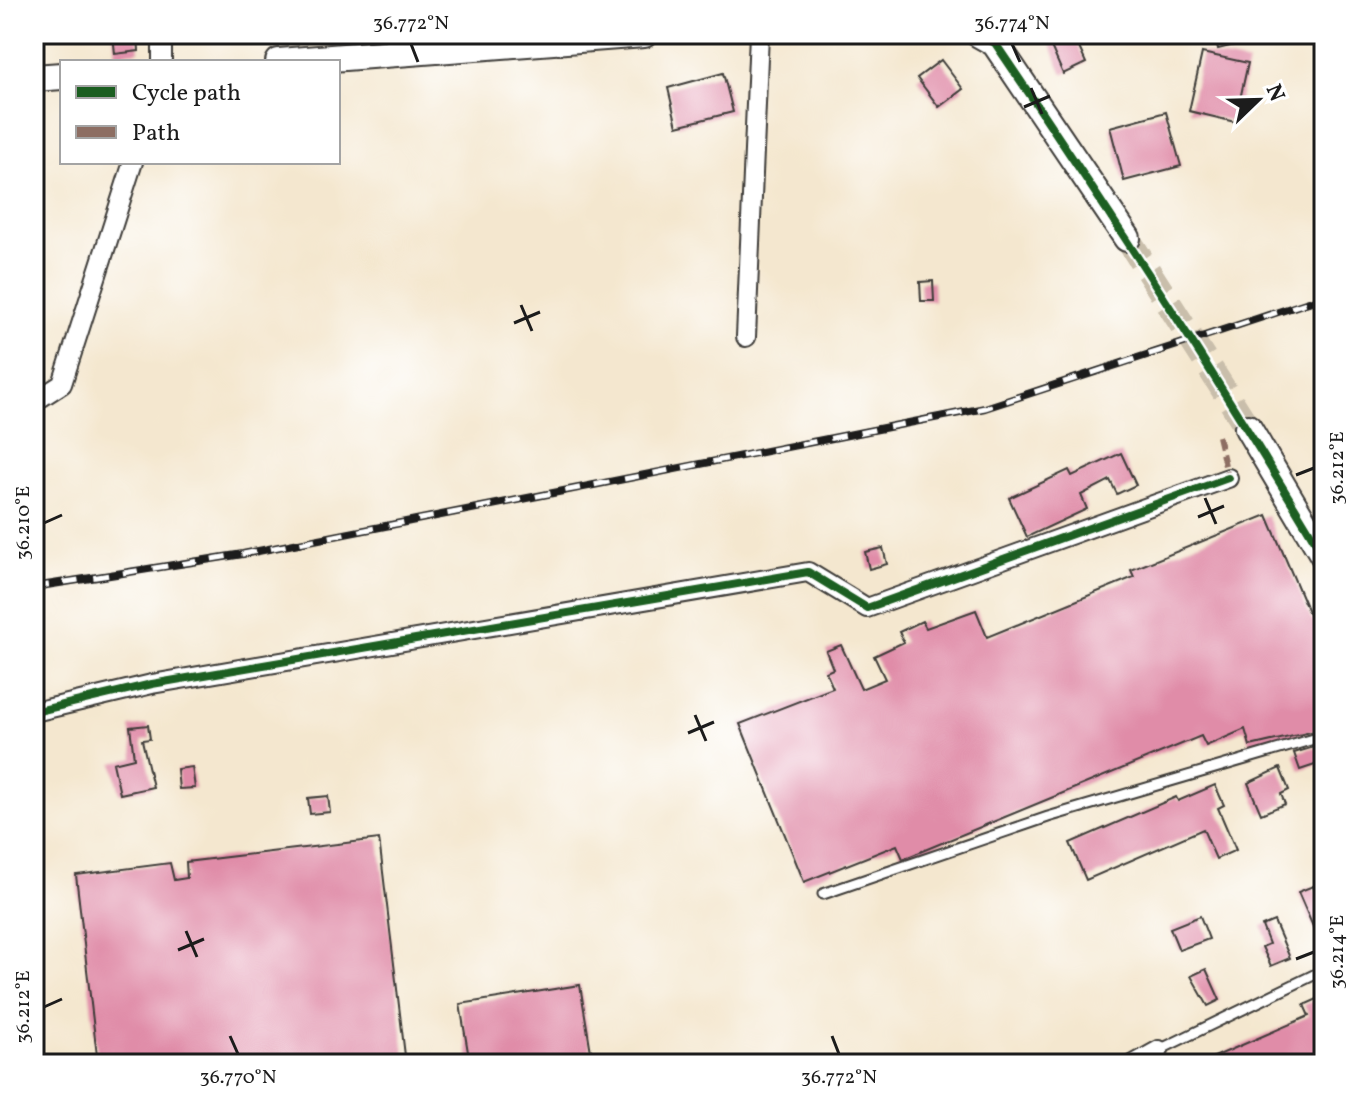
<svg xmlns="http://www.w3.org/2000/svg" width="1358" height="1098" font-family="Vollkorn,serif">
<rect width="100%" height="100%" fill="#fff"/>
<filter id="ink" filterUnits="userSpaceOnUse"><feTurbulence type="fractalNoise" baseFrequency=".0125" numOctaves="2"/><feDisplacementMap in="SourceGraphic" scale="16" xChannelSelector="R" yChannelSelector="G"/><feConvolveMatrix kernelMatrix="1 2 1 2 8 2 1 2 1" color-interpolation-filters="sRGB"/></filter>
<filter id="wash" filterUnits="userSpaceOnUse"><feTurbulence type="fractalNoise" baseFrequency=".006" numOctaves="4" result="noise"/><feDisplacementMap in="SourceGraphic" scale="32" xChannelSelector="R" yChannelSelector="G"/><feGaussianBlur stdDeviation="1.8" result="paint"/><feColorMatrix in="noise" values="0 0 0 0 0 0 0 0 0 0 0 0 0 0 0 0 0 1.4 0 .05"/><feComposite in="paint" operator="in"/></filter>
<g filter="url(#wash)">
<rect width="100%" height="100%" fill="#f4e7cf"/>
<g id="blocks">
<g fill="#e08ca8">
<path d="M113,34H138L139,51L115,54Z"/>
<path d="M1067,34H1073L1086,63L1063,74L1049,42Z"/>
<path d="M1214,34H1258V39L1218,49Z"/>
<path d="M1202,53L1248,63L1235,122L1189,111Z"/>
<path d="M941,60L963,89L939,107L917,78Z"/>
<path d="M723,73L733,112L677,126L668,88Z"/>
<path d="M1166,112L1181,166L1124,181L1110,127Z"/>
<path d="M933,281L934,301H921L920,282Z"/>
<path d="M1121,453L1136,485L1117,494L1110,480L1081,495L1087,509L1027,537L1009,498L1069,470L1072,476Z"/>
<path d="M1267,515L1312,621L1324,617V729L1250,746L1245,729L1206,746L1201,736L903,859L897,845L804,882L740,724L833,688L826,672L833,669L826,651L841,645L861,689L885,679L874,656L904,642L899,632L922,621L926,628L976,610L987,637L1134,577L1131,570Z"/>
<path d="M883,548L887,564L869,569L865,552Z"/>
<path d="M148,725L150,739L142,740L153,787L120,794L113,763L134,758L130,727Z"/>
<path d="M1324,744V762L1300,770L1294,753Z"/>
<path d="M192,767L195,788L179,789L177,769Z"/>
<path d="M1280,768L1289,790L1281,794L1285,804L1261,814L1248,783Z"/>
<path d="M1215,785L1224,805L1218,808L1236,850L1216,859L1203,829L1086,880L1070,843L1176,797L1178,801Z"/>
<path d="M328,796L330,812L310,814L308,798Z"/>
<path d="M379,839L406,1064H98L76,875L170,863L174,880L187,878L186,862Z"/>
<path d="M1313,886L1324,912V952L1298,892Z"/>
<path d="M1200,916L1209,939L1179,950L1170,928Z"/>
<path d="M1274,921L1290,958L1271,966L1262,947L1269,944L1262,926Z"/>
<path d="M1206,969L1220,1000L1208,1006L1191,976Z"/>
<path d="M580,985L593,1064H470L460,1004Z"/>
<path d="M1324,996V1064H1198L1309,1016L1304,1005Z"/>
</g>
</g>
</g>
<g filter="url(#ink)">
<use href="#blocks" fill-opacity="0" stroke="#3c3a37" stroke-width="2"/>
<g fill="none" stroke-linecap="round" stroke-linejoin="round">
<path stroke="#c9beab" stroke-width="26" stroke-dasharray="26 13" stroke-linecap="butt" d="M1127,238L1248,428"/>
<g stroke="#3c3a37" stroke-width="13">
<g id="lane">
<path d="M823,894L1048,817L1324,736"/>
<path d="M1159,1050L1324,970"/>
</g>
</g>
<g stroke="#3c3a37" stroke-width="22">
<g id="street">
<path d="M162,34V62"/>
<path d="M746,337L759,34"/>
<path d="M34,402L62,384L133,162"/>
<path d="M34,712L152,684L808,572L867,608L1228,478"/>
<path d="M1134,1064L1159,1050"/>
</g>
</g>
<g stroke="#3c3a37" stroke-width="30">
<g id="secondary">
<path d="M979,34L995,43L1127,238"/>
<path d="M279,62L644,34"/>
<path d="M34,78L62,76"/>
<path d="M1248,428L1324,556"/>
</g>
</g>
<use href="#lane" stroke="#fff" stroke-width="9"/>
<use href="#street" stroke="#fff" stroke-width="18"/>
<use href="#secondary" stroke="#fff" stroke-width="26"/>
<g stroke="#1c1c1c" stroke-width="8">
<path id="rail" d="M34,587L243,554L985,408L1324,297"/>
</g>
<use href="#rail" stroke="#fff" stroke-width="5" stroke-dasharray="15" stroke-linecap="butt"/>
<path stroke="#8d6e63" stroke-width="6" stroke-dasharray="12 6" stroke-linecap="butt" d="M1218,436L1228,478"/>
<g stroke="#fff" stroke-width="13">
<g id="cycleway">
<path d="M979,34L995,43C1109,211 1220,381 1324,556"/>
<path d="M34,712L152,684L808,572L867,608L1228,478"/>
</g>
</g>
<use href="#cycleway" stroke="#1b5e20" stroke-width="8"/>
</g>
</g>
<path fill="none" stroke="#1c1c1c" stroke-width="3" d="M411,44L418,62M1012,44L1020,62M1031,88L1042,114M1024,107L1050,96M521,305L532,331M514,323L540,312M1296,475L1314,468M1205,498L1216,524M1198,517L1224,506M44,523L62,515M695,715L706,741M688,733L714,722M186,931L197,957M178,950L204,939M1296,959L1314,952M44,1007L62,999M230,1036L238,1054M832,1036L839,1054"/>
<rect width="1358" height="1098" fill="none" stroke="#fff" stroke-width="88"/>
<rect x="60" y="60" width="280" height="104" fill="#ffffff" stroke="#a4a4a4" stroke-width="2"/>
<rect x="76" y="86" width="40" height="12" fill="#1b5e20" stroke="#a4a4a4" stroke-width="2"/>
<text x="132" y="100" font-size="24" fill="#1c1c1c">Cycle path</text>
<rect x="76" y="126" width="40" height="12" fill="#8d6e63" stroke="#a4a4a4" stroke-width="2"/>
<text x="132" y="140" font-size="24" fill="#1c1c1c">Path</text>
<g transform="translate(1258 100) rotate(67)" stroke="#ffffff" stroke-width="6" paint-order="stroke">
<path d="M0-6L14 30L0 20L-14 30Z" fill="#1c1c1c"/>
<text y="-12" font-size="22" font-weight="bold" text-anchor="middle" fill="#1c1c1c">N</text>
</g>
<rect x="44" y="44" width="1270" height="1010" fill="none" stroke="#1c1c1c" stroke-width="3"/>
<g font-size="20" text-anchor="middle" fill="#1c1c1c">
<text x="411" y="29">36.772°N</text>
<text x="1012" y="29">36.774°N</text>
<text transform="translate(1336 468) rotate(-90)" y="7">36.212°E</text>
<text transform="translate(22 523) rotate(-90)" y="7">36.210°E</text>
<text transform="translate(1336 952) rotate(-90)" y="7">36.214°E</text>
<text transform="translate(22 1007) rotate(-90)" y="7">36.212°E</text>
<text x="238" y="1083">36.770°N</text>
<text x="839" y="1083">36.772°N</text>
</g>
</svg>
